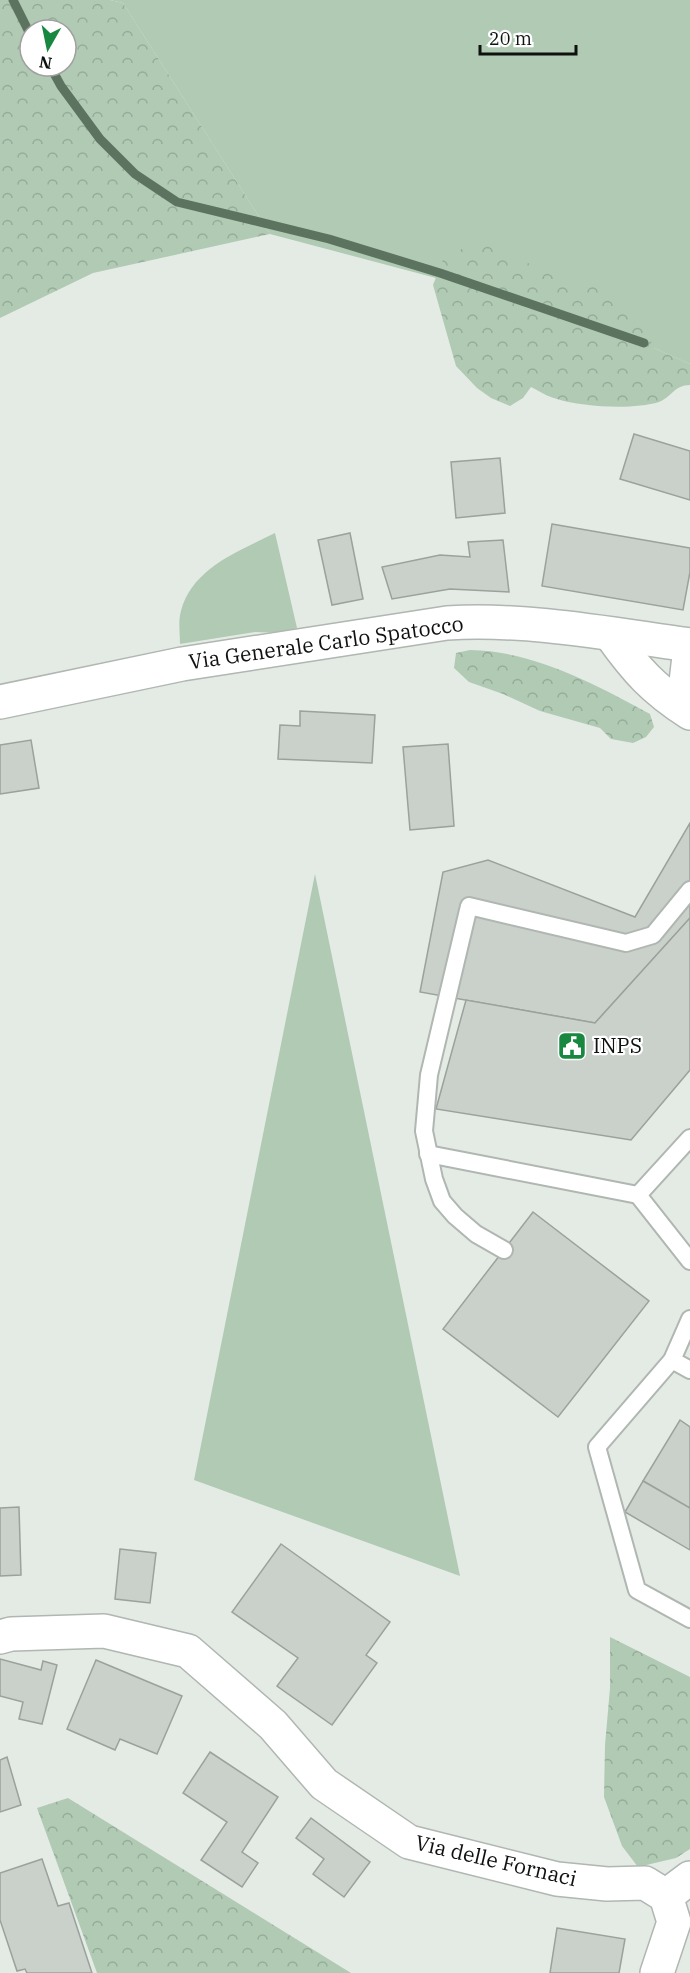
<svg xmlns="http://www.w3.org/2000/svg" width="690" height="1973" font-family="'IBM Plex Serif',serif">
<defs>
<pattern id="forest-crowns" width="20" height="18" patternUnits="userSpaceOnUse" patternTransform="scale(1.5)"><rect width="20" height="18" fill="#b0cab4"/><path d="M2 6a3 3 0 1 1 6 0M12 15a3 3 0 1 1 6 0" fill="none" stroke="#96ac9a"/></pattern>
</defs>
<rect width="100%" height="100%" fill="#e4ebe5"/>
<g fill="#b0cab4">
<path d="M110,0H690V364L654,348L436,278L270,234L123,3Z"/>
<path d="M275,533L297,628L282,633L255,632L180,644C180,633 178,621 181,611C192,568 239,551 275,533Z"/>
<path d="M315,874L460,1576L194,1480Z"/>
</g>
<g fill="url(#forest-crowns)" fill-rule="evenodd">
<path d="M0,0H110L123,3L270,234L93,273L0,318ZM30,30H66V66H30Z"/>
<path d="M490,243L568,284L597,287L635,309L654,348L690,364V385C674,385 672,397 659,402C633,410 582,407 557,399C548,397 539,391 531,387L523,398L510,406L491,398L477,388L456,366L433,285L444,257L468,246Z"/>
<path d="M470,650C534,651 595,684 650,714L654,727L646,737L633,743L611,739L600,728L540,711L503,694L469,682L454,668L456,653Z"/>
<path d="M610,1637L690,1677V1849L676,1858L638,1867L622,1846L604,1797L605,1745L610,1688Z"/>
<path d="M68,1798L351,1973H97L37,1808Z"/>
</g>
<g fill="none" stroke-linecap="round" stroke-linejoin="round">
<g stroke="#5c7360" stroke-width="9">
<path d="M13,0L30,34"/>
<path d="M50,66L61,86L100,139L135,174L177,202L329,239L440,273L644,343"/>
</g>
</g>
<g fill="#cad0ca" stroke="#9ba19c" stroke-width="1.5">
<path d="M634,434L690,451V500L620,479Z"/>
<path d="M500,458L505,513L456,518L451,462Z"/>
<path d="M552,524L690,548V572L683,610L542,586Z"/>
<path d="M350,533L363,599L332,605L318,540Z"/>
<path d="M503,540L509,592L450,589L392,599L382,567L440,555L470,557L468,542Z"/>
<path d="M300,711L375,715L372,763L278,759L280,725L300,726Z"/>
<path d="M31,740L39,788L0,794V745Z"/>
<path d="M448,744L454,826L410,830L403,747Z"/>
<path d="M690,823V918L595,1023L420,992L443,872L488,860L635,917Z"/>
<path d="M690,918V1070L631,1140L436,1109L466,1000L595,1023Z"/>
<path d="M533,1212L649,1301L558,1417L443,1329Z"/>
<path d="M680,1420L690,1427V1508L643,1481Z"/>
<path d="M643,1481L690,1508V1550L625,1512Z"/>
<path d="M19,1507L21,1575L0,1576V1508Z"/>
<path d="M281,1544L390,1622L366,1655L377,1663L332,1725L277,1686L298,1658L232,1612Z"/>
<path d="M120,1549L156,1553L150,1603L115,1599Z"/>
<path d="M0,1659L41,1670L43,1661L57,1665L42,1724L19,1719L23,1702L0,1696Z"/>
<path d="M96,1660L182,1696L157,1754L120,1739L115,1750L67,1729Z"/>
<path d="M210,1752L278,1797L242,1852L258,1863L242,1887L201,1860L227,1822L183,1793Z"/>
<path d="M7,1757L21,1805L0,1812V1760Z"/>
<path d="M311,1818L370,1862L344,1897L313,1874L324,1859L296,1838Z"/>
<path d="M42,1859L58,1906L69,1903L92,1973H27L25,1969L17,1971L0,1920V1873Z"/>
<path d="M557,1928L625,1939L619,1973H550Z"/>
</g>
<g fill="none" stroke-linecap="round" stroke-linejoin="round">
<g stroke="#b0b6b1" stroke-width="20">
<g id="lane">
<path d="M690,1138L638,1195L690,1261"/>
<path d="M428,1154L638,1195"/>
<path d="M504,1250L476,1234L455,1216L442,1201L434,1179L424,1131L429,1075L469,906L626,943L653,935L690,890"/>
<path d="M690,1319L672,1360L597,1447L637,1590L690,1619"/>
<path d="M672,1360L690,1370"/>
</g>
</g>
<g stroke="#b0b6b1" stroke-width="36">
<g id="street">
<path d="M611,635C636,670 653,689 690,713"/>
<path d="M690,648L686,682L690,704"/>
<path d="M0,1637L11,1634L104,1631L188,1651L273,1725L324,1784L409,1842L557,1879L607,1884L645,1883L666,1896L674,1922L657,1973"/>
<path d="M666,1896L690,1878"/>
</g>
</g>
<g stroke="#b0b6b1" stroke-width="36">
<path id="secondary" d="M0,702L182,664L447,623C528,618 610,634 690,645"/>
</g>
<use href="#lane" stroke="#fff" stroke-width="16"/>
<use href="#street" stroke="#fff" stroke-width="33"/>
<use href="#secondary" stroke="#fff" stroke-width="33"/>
</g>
<defs>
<g id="civic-square" transform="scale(1.5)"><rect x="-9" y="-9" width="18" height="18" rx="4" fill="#188841" stroke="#fff"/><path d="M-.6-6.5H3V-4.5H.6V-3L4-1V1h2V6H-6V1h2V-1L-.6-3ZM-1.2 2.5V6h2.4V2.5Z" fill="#fff"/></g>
</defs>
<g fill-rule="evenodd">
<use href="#civic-square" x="572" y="1046"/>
</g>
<g text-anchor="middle" stroke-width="4.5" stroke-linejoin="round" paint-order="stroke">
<g font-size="21" fill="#0e110f" stroke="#fff">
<text transform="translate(326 643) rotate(-8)" y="7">Via Generale Carlo Spatocco</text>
<text transform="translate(496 1861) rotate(13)" y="7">Via delle Fornaci</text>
</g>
<g font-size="21" fill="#0e110f" stroke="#fff" text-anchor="start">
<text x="593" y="1053">INPS</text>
</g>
</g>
<g transform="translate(48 48) rotate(189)"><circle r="28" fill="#ffffff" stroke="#9fa09f" stroke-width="1.5"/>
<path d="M0-4.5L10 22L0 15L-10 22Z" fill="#188841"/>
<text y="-9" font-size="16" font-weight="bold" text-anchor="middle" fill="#0e110f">N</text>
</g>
<path d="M480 45v9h96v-9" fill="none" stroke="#0e110f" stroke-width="3"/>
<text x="489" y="45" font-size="18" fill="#0e110f" stroke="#ffffff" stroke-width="4.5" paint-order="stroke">20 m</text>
</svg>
